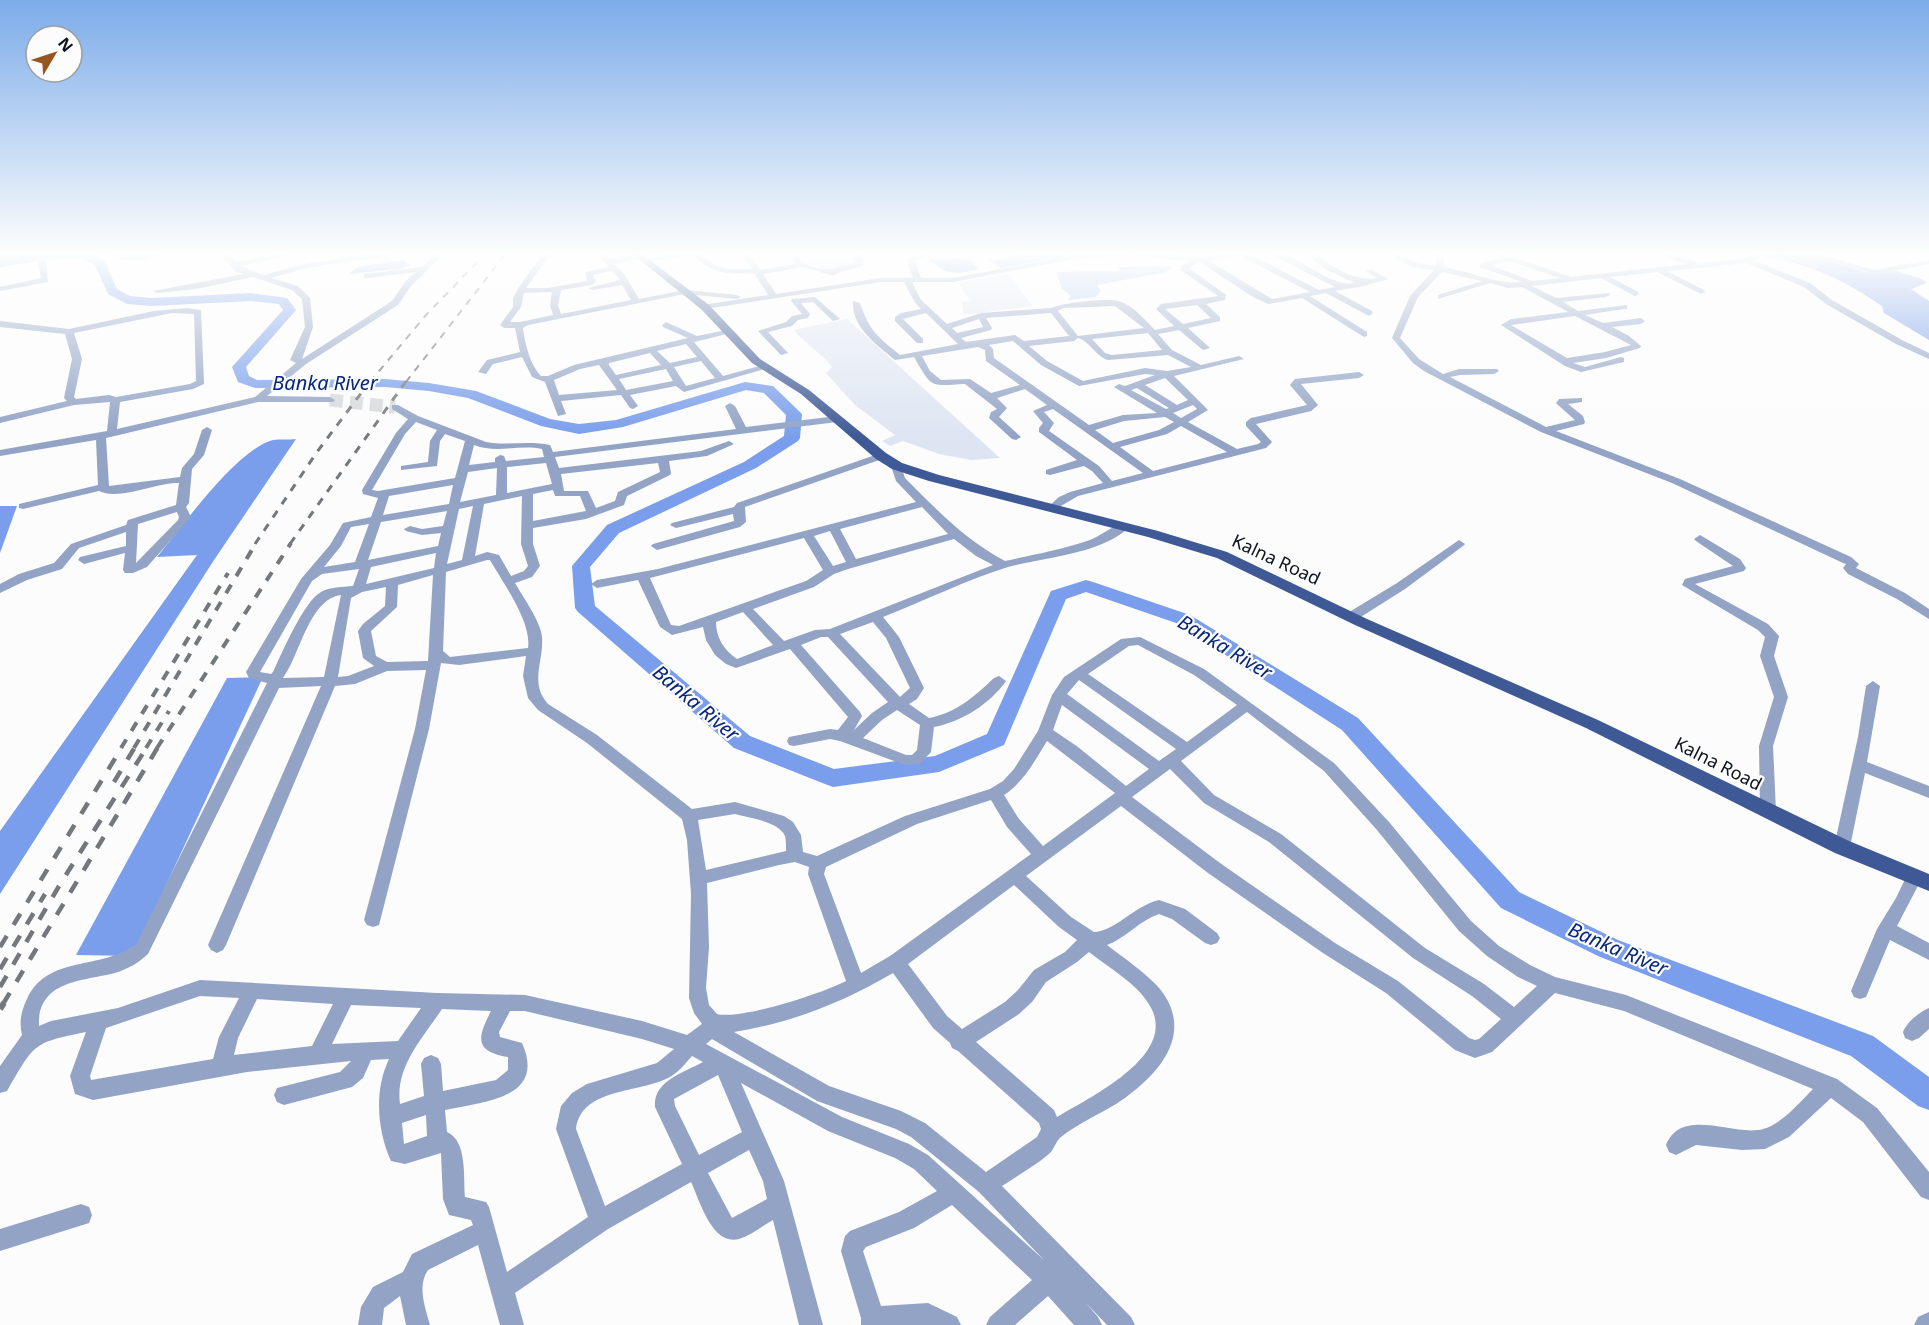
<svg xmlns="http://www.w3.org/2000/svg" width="1929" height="1325" font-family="'Noto Sans',sans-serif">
<rect width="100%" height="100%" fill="#fbfcfb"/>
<g fill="#dee5f2">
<path d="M837,259L855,263L831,272L801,261Z"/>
<path d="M1007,274L1033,306L964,315L962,302L970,300L958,283Z"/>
<path d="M846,319H847L1000,458L971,460L939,454L903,441L890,446L882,441L895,435L855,405L826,373L832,367C821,352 805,344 794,330Z"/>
</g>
<g fill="#abc2f2">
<path d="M0,252H69L0,261Z"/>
<path d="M1171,266L1166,272L1097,285L1101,291L1095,297L1068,300L1071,296L1062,288L1056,272L1119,271V267Z"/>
</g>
<g fill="#7a9eeb">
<path d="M1038,252H1059L1066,256L1001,268L988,260L1007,259V256L1037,254Z"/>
<path d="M1758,252H1800L1866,272L1897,271L1922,279L1927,283L1911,289L1929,301V340L1884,313L1882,306C1843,279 1810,264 1763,256L1758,254Z"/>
<path d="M961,258L971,261L978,269C955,275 948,275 929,260Z"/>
<path d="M404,260L410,266L398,269L348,274L358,267Z"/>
<path d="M296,439L214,560L0,894V831L197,555L157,557C181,528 237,449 273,440C280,439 289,440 296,439Z"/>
<path d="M0,506H17L0,553Z"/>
<path d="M263,677L133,956L76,955L227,678Z"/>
</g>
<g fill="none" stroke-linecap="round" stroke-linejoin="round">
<path fill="#7a9eeb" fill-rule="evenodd" d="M50,252H86L104,260L117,289L130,296L151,298L251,293L287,298L296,310L246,367L249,376L257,380L385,379L429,383L476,391L550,419L579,424L616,420L745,382L773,386L802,414L800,438L798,441L756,468L619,533L590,567L595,606L750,736L834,769L935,756L987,734L1051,591L1086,580L1093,582L1190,615L1358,718L1519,892L1618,940L1873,1036L1929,1077V1110L1918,1106L1851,1056L1598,956L1501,908L1342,730L1176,623L1086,592L1066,599L1004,745L939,772L833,787L825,784L734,748L578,612L575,608L572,566L607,525L744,462L784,436L786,415L764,393L746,390L623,427L579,434L541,426L468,398L429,391L385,387L255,388L238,382L232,367L283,310L279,304L251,301L151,306L127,304L108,294L95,265L79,258L52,259L0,267V259Z"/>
<path stroke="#d7d9da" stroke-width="13" stroke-dasharray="13 7" stroke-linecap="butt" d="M330,400L395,407"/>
<g fill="#92a3c6" fill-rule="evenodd">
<path d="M111,252L136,256L162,252C148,262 124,265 111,252Z"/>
<path d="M219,252H227L236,262L293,252H307L240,266L263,275L305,264L385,252H402L398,254L306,268L271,278L298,286L310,298L313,327L302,359L392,301L405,282L416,272L367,278H364V274L422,267L438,252H446L411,286L398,305L306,364L267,396L330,397L335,400L333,402H258L106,438L109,486L180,477L182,468L194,454L202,430L207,427L212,430L204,455L192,469L189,503L186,507L191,517L147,567L133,573H125L123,570L125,553L84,564L78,560L80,557L126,546V532L79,548L62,569L27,580L0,593V584L19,574L54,563L71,544L126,525L128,520L176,505L179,483C157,482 119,501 99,491L23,509L19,508V504L98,485L96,440L0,456V450L107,431L110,402L74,405L0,423V417L67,401L64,398L72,359L65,334L0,327V321L69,329L154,311L187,308L201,310L204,384L193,389L120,402L117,429L255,397L296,363L290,360L305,327L302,299L292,290L253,277L196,289L157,293L153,291L244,274L236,272ZM172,313L194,314L196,381L190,384L116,397L109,395L76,399L74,397L82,359L74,333ZM177,512L179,517L178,520L136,563L138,524Z"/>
<path d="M544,252H552L526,288H548L587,281L585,272L608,267L606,263L593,252H601L611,259L642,254V258L614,264L624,274L639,299L685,290L737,295L741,297L737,299L685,294L528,325L523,328C525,344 530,365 541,376H548L574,365L688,338L663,327L662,325L666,322L697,336L731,329V333L694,342L723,376L767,364L772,367L684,392L676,386L630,395L638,406L633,409L630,408L621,395L561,401L566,414L558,416L545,382L532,377L522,357L493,364L486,374L478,372L487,360L520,352L515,328H504L500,325L513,307V298L519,287ZM612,271L620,280L588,288L592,290L622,285L631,300L561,314L558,305L561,290L592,285L596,281L593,275ZM552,292L550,305L553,315L520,322H510L521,307L524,293ZM686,344L697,357L670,363L657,351ZM650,353L661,365L616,375L609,365V363ZM701,361L715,378L686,386L674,367ZM599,365L617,390L559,395L554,380L580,369ZM666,369L673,381L626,390L619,379Z"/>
<path d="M682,252H699C717,270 727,270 752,269L741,252H749L760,270L796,264L785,252H793C810,275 832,270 856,263L851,252H859L864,261L862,266L837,273L834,276L803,267L763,274L776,294L881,278H913L907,260L925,252H935L915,261L921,278H953L1079,254L1143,252L1202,258L1231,252H1245L1319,290L1335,287L1266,252C1298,250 1326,288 1355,283L1325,269L1305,252C1317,251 1321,259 1331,265C1345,274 1360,281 1377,278L1366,271L1370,269L1388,279L1364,286L1335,291L1372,311L1373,313L1369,316L1326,293L1310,296L1367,332V336L1364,337L1302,298L1268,304L1253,297L1200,262L1189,268L1226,295L1225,300L1206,304L1220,317V321L1188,328L1210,348L1203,350L1179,330L1158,334L1172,350L1201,365L1239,356L1244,359L1174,376L1208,410L1188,422L1237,449L1258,444L1261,442L1246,426V422L1251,418L1307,405L1290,385L1295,379L1359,372L1364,375L1359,378L1301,384L1318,405L1311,411L1256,424L1272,442L1266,448L1078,496L1054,510L1048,507L1059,497L1070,492L1103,483L1092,471L1084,466L1050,475L1046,474V470L1077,460L1039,432V428L1043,423L1033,411L1047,405L1025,389L997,398L1007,408L999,417L1021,437L1016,440L1012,439L989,418L991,412L997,409L965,384C929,386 932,388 914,357L895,360C877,345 851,327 853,301L860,303C870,332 877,336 900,355L958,344L926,313L903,319L923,339V343H917L895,321V317L901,313L921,309L914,301L904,282H881L705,309L701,307L702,305L768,295L754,273C727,274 714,275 693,255L644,262L640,260ZM1133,255L1190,261L1181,266V270L1218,296L1161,304L1156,309L1174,326L1155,330C1145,320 1132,304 1118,301C1105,298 1063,303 1051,308L981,313L947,324L921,300L912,282H953L1079,258ZM1239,255L1310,292L1272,299L1209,261ZM1197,305L1211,318L1183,324L1165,309ZM1115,306L1144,328L1078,336L1058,311L1063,308ZM1051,313L1069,336L1024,341L1015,335L966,342L961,338L991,330L992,328L986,318ZM979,319L983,327L957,333L952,328ZM1148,333L1162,350L1112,355L1105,353L1092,339ZM1078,338C1090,341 1095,356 1108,360L1168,355L1191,367L1167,371L1145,368L1083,381L1047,361L1029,346L1074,341ZM1013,341L1041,365L1079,386L1145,374L1155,375L1125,386L1119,384L1114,387L1157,413L1123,415L1089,425L994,358L993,349L989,345ZM978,347L985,350L986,361L1020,385L991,393L970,379L941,380L930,371L922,356ZM1165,378L1188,400L1177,405L1145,385ZM1137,388L1169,408L1166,409L1131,390ZM1193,405L1197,409L1181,418L1173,413ZM1053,409L1143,473L1112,481L1099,466L1049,431L1054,423L1044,412ZM1165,417L1174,422L1159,430L1113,443L1095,430L1124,421ZM1181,426L1227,452L1153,471L1120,447L1167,434Z"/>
<path d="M1384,252H1393L1417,263L1436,266V258L1429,252H1438L1444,257V267C1470,271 1496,285 1522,282L1480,267V263L1502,258L1486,252H1497L1571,277L1688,264L1653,252H1664L1700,263L1749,258L1751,252H1759L1755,261L1810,283L1832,300L1902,340L1929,353V359L1896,344L1826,304L1804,287L1746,263L1667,271L1704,290L1705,292L1701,294L1657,272L1610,277L1638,292L1639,294L1635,296L1601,278L1532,286L1556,298L1609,293L1610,295L1606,297L1563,302L1578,311L1627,305V309H1624L1585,315L1603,323L1641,318L1645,321L1641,324L1612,327L1629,336L1641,346L1640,348L1606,358L1573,363L1585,367L1621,357L1624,358V362L1581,372L1565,366L1501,325L1511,319L1568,312L1522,287L1508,288L1490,283L1438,299V295L1482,281L1442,272L1418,297L1400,338L1419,359L1443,374L1459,369H1497L1499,371L1494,374L1460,375L1450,377L1546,427L1575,420L1558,405L1556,403L1559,399L1582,398V402L1568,404L1583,416L1585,422L1584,424L1556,431L1680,479L1851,557L1859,564L1856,568L1905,593L1929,609V619L1897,599L1848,574L1843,568L1846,564L1843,563L1672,483L1541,432L1424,371L1413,363L1392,338L1410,296L1434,270L1412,267ZM1510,261L1560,278L1532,281L1491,265ZM1575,316L1631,345L1605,352L1567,358L1511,325Z"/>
<path d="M1799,252H1810L1875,270L1929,260V264L1875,274Z"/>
<path d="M42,260L46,262L48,282L0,291V287L41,278L38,262Z"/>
<path d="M815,297L840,319L833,321L813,302L801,303L810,314L808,318L798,320L792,326L768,332L788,353L781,355L758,331L786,322L792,316L802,314L791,301L792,299Z"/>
<path d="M730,403L735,406L746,427L837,416L842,419L837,422L555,457L559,468L701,451L729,441L734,444L707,456L669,461L671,473L670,475L627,496L624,505L586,519L533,528V544L540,566L532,577L515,583C523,597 541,622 542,637C544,661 529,683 548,704L597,735L692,809L735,802L784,816L793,822L801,835L803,852L817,856L905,816L990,789L1003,781L1014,769L1038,731L1052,695L1064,677L1121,639L1140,637L1204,669L1334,763L1389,822L1471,921L1499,946L1530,965L1555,977L1626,995L1837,1079L1877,1108L1929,1172V1200L1921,1197L1863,1122L1831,1098L1789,1137L1765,1149L1742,1150L1696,1145L1676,1155L1669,1152L1666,1145C1682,1106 1734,1137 1763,1129C1782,1124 1800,1102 1813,1089L1624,1011L1555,993L1492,1052L1475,1058L1455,1050L1386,993L1323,953L1208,873L1121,806L1026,876L1071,917L1094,932C1114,932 1134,906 1159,900L1185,909L1217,933L1220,938L1217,943L1211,945L1205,943L1172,919L1159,914C1140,920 1126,938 1107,945C1125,959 1145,972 1160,989C1197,1036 1155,1078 1116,1104C1098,1115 1077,1124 1061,1137C1056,1141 1055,1147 1051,1152C1037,1165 1018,1175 1002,1186L1131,1317L1135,1325H1107L1086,1303L1098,1317L1102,1325H1074L1048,1296L1015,1325H986L990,1317L1032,1280L952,1205L914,1228L866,1247L863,1251L881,1306L928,1303L957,1317L961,1325H861V1318L841,1251L845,1236L850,1231L899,1212L937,1191L914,1169L895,1158L828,1131L741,1083L784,1181L823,1325H799L773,1220C762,1226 751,1235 739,1239C712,1246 700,1201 691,1182L608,1229L515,1293L524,1325H500L478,1245L428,1270C417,1286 425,1307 430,1325H406L400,1296L384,1308L382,1325H358L361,1307L373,1287L403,1272L412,1254L473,1225L471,1220L449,1215L443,1199L441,1153L405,1164L391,1161C377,1130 374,1090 389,1059L371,1060L363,1078L352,1087L284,1105L277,1102L274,1095L277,1088L340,1072L351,1061L247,1072L93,1100L75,1094L70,1076L86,1032C31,1043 35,1044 7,1091L0,1093V1066L22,1035C19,1022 21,1011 27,999C48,954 101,971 136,944L267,683L249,678L246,672L301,579L330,545L343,523L371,517L378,498L363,494L362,490L396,433L408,419L392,409V405H398L418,416L486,442C508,446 528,440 550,445L553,452L736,429L725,406ZM416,422L437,430L430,441L428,462L401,466V470L437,466L440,441L445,434L465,441L455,478L378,491L372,490L405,434ZM474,445C497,454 519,444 542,449L544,457L506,461L504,456L500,455L495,458V462L469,465ZM546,463L552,484L507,493V467ZM658,463L660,472L618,492L615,501L596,508L588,491H564L561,474ZM497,468L496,495L460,502L468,472ZM453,485L449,504L383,515L389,496ZM553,490L555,496H580L586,511L533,521V494ZM522,496L521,544L528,566L524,571L511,576L499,555L487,552L475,556L484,504ZM473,506L462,560L447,564L459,509ZM447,511L443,526L422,529L410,526L404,529L406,531L422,535L441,533L438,546L368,560L381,522ZM369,524L355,562L324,567L341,546L351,527ZM436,553L434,568L366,584L371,567ZM487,560H490C503,583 532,622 528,648L450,657L443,651L446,572ZM359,569L353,586C342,587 330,587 321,592C304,601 282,653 273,672L271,674L260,672L312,581L322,574ZM433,575L428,661L387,662L376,656L371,631L397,607L398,585ZM386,587L385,606L363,624L358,631L363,658L374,666L348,676L338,677L351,598L362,592ZM341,595L324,677L283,678C300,655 309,599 341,595ZM1138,645L1194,675L1237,705L1187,742L1088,674L1129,646ZM526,656L523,676L528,698L538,710L587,743L682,819L687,840L691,894L689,998L694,1013L702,1024L687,1035L642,1021L525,995L437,993L200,980L118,1008L51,1021L39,1026C37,980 84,981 115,973C128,969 138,963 148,954L279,688L321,686L208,945L211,950L217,953L223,950L226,945L335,686L355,684L387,671L426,670L415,729L364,920L367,925L373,927L379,925L429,729L441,663L459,665ZM1079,680L1176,749L1159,761L1067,694ZM1062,705L1149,769L1126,786L1078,747L1053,730ZM1247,712L1324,771L1377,830L1459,931L1487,956L1518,977L1537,986L1514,1007L1484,984L1425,948L1281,834L1214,795L1181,761ZM1047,741L1115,793L1043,846L1019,819L1004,795C1024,782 1035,760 1047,741ZM1170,769L1204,803L1269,842L1413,958L1472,996L1501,1019L1479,1039L1475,1040L1469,1038L1398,981L1335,943L1220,863L1132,797ZM991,800L1007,827L1031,854L890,956L861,973L824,874L826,867L917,824ZM735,814C748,818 779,821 785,836C786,840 786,846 786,851L706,870L698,820ZM795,862L809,867L808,874L846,981C823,993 742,1020 717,1014L709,1005L706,988L709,947L707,883L779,865ZM1014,885L1059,927L1077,940L1065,952L1034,970L1018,990L1005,1002L962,1029L947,1016L908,964ZM1089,952C1109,968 1137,983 1150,1006C1179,1055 1090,1097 1057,1117L1054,1110L976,1042L1019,1014L1032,1002L1046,982L1077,962ZM893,973L933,1028L950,1043L952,1048L958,1051L1039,1123L1041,1129L1037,1137L986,1172L925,1123L901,1111L829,1086L734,1032C791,1023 844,1002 893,973ZM200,996L239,998L219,1037L213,1059L91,1080L90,1076L106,1028ZM257,999L333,1004L312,1046L234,1055L238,1038ZM351,1005L421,1008L398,1041L332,1044ZM442,1009L491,1011C478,1037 473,1051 508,1057V1070L496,1080L443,1091L441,1064L438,1058L431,1055L424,1058L421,1064L424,1096L400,1104C395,1067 422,1039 442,1009ZM510,1011H525L642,1039L674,1049L657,1063L587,1084L572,1093L561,1106L556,1129L588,1217L507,1272L489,1207L486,1202L465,1197C463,1179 468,1141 447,1132L445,1110C482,1102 547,1099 522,1043L500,1037L499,1032ZM712,1039L817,1101L896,1129L911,1137L979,1192L1044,1260L928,1155L909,1144L842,1117L706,1044ZM692,1056L703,1062C683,1073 653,1081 655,1107L682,1164L605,1206L576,1129C581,1088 639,1093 668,1078C678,1073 685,1064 692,1056ZM718,1075L742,1132L699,1155L675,1106L674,1099ZM426,1115L427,1136L404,1144L402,1123ZM749,1150L763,1181L767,1199L732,1218L708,1173Z"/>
<path d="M881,453L886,456L885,458L745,507L746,522L740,527L657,550L651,546L653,544L734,521L733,514L676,528L670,525L672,523L734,507L737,503Z"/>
<path d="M896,463L901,466L905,478C936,509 965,540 1005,561C1032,555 1060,550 1087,541C1100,537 1111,526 1124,523L1130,526C1104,554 1044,557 1008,567C966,580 924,601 883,617L899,637L924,688L917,699L909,704L929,718C956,713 975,696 994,678L999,676L1006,681C990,704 961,722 934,727L931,752L920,764L905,765L840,741L830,739L794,746L789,745L787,741L789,737L794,736L830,729L838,730L848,717L790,649L736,668L726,664L715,655L706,640L703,627L672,635L660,627L638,580L597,588L591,584L597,580L658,569L916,502L896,481L891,466ZM922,507L948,534L856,559L840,529ZM830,531L846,562L833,566L814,536ZM804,538L823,570L806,581L679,626L671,625L650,578ZM954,539L976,556L993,565L830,629L815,630L784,641L753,609L814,587L834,574L848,569ZM743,612L773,645L737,659C724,650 716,638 716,622ZM873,622L886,638L910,688L900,697L840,634ZM821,637H828L888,702L872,713L854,730L862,716L860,712L801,645ZM897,710L920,725L917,750L912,755H906L863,738L882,720Z"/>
<path d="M1700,535L1740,559L1746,568L1744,571L1695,584L1768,624L1779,636L1774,656L1788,697L1773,746L1776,811L1774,815L1768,817L1762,815L1760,811L1759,746L1774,697L1760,656L1765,637L1758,630L1682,585L1685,579L1733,566L1696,541L1694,539Z"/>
<path d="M1459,540L1465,544L1463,546L1405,589L1356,620H1346L1345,617L1346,614L1397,583Z"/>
<path d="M1873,681L1880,686L1867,762L1929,786V798L1865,773L1850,847L1848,852L1842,853L1836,852L1834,847L1858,737L1866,686Z"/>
<path d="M1914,871L1920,873L1922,878L1897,926L1929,943V960L1890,940L1866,997L1860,999L1854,997L1851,991L1877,929L1896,898L1908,873Z"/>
<path d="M1929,1008V1029L1919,1038L1912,1041L1905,1038L1903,1032C1907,1022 1919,1012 1929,1008Z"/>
<path d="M81,1204L89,1207L92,1215L89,1223L0,1251V1229Z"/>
<path d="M1929,1312V1325H1914L1918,1317Z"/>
</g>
<path fill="#3e5995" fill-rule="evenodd" d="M630,252H639L709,305L760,359L809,390L886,453L902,463L939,475L1158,531L1227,552L1367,619L1598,720L1849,841L1929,874V891L1835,853L1586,728L1355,625L1217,558L1148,537L929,481L892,469L876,459L801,394L752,363L701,309Z"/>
<g stroke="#74777c" stroke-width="2" stroke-dasharray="7 7" stroke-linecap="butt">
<path d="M370,382L426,315L487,252"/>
<path d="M406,382L507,252"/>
</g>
<g stroke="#74777c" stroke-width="3" stroke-dasharray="8 8" stroke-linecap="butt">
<path d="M255,544L317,452L371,380"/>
<path d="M290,544L407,380"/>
</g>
<g stroke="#74777c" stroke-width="4" stroke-dasharray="10 10" stroke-linecap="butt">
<path d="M121,748L228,573"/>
<path d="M134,748L256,543"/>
<path d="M146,748L169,711"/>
<path d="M157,748L291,543"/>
</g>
<g stroke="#74777c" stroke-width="4.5" stroke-dasharray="13 13" stroke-linecap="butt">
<path d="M114,782L135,747"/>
<path d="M0,947L122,747"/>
<path d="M0,969L45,894"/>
<path d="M0,987L62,881L147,747"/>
<path d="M3,1004L158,747"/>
</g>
<path stroke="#74777c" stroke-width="6" stroke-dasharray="16 16" stroke-linecap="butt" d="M0,1009L4,1003"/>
</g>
<linearGradient id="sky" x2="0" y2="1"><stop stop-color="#7cabe9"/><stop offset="0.58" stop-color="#fdfefd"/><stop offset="1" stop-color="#fdfefd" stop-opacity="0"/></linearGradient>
<rect width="1929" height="437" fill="url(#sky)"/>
<g text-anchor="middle" stroke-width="4.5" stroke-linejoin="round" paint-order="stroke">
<g font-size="18" fill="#0e131d" stroke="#fbfcfb">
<text transform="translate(1276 560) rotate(25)" y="6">Kalna Road</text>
<text transform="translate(1718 764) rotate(27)" y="6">Kalna Road</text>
</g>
<g font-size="20" font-style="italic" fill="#09267d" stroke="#fbfcfb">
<text x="325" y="390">Banka River</text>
<text transform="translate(1225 647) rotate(31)" y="7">Banka River</text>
<text transform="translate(696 703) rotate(40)" y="7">Banka River</text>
<text transform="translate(1618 949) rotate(23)" y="7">Banka River</text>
</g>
</g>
<g transform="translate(54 54) rotate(51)"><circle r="28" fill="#fbfcfb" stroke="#9c9fa2" stroke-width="1.5"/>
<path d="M0-4.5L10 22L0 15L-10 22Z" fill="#975522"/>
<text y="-9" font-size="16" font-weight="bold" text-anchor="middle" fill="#0e131d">N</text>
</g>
</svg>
